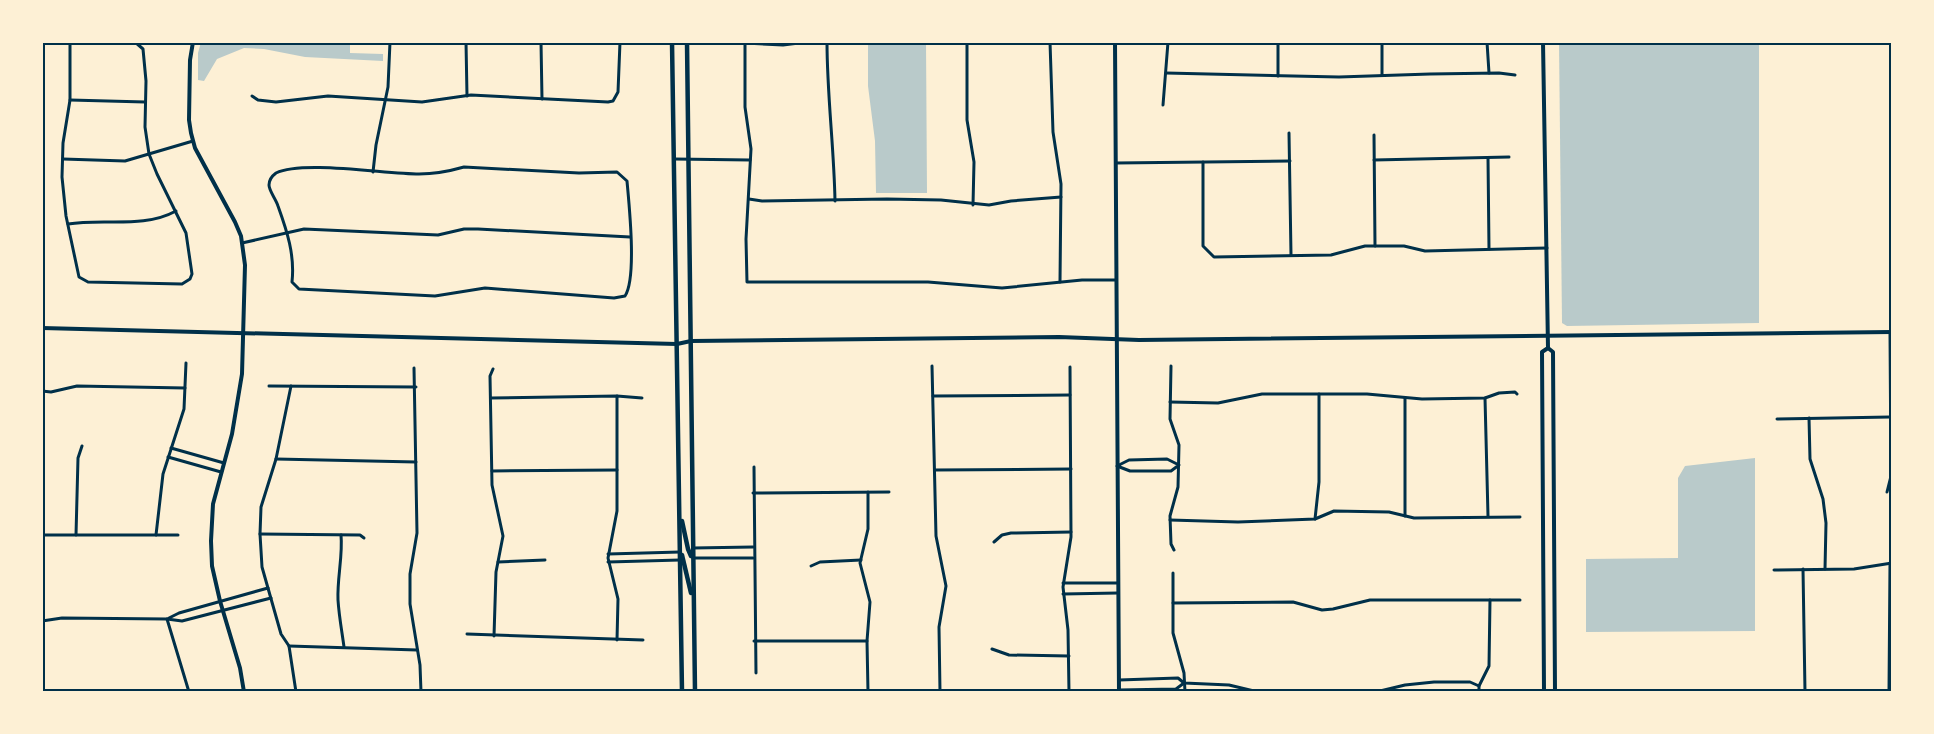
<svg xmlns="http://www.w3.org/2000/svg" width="1934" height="734" font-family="'Source Serif 4',serif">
<rect width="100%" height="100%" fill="#fdf0d5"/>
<g fill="#b9caca">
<path d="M201,42H350V53L383,54V61L305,57L264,49L244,48L217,59L204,81L198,80V53Z"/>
<path d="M868,42H926L927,193H876L875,141L868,86Z"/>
<path d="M1559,42H1759V323L1567,326L1562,323Z"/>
<path d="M1755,458V631L1586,632V559L1678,558V478L1685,466Z"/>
</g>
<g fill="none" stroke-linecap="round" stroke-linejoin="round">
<g stroke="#003049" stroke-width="3">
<path d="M70,42V100L63,143L62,177L66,216L79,277L88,282L182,284L190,279L192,274L186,233L157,174L149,154L145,127L146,81L143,49L135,42"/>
<path d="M466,42L467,96"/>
<path d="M541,42L542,99"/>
<path d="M745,42V107L751,149L746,239L747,282H928L1002,288L1082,280H1115"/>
<path d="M827,42C827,95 834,147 835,201"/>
<path d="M967,42V120L974,162L973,205"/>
<path d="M1050,42L1053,132L1061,184L1060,282"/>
<path d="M1278,42V76"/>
<path d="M1382,42V75"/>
<path d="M1487,42L1489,73"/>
<path d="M745,43L783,45L807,42"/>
<path d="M1166,73L1339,77L1430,74L1499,73L1515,75"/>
<path d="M252,96L258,100L276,102L328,96L422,102L471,95L608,102L613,101L618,92L620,42"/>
<path d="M70,100L145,102"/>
<path d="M1163,105L1168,42"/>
<path d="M1289,133L1291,255"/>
<path d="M1374,135L1375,246"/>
<path d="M1488,158L1489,249"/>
<path d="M63,159L125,161L193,141"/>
<path d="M674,159L750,160"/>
<path d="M1374,160L1509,157"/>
<path d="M1203,162V246L1214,257L1331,255L1365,246H1404L1425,251L1547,248"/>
<path d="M1116,163L1290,161"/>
<path d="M464,167L579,173L617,172L627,181C629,204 637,278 625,296L614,298L485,288L435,296L299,289L292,282C295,255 287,231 278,206C276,199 269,191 269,185C269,180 272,176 276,173C303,160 385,174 419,174C434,174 450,171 464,167Z"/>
<path d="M373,172L376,145L388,87L390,42"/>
<path d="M749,199L762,201L887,199L941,200L989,205L1011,201L1061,197"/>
<path d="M68,224C104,218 143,229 176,211"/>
<path d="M242,243L304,229L438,235L464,229H478L630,237"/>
<path d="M932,366L936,536L946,586L939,627L940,692"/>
<path d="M1171,366L1170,419L1179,445L1178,487L1170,516L1171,544L1174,550"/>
<path d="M414,368L417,533L410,574V604L420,665L421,692"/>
<path d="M493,369L490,376L492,485L503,536L496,572L494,636"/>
<path d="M269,386L416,387"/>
<path d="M291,386L276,459L261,507L260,534L262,567L281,634L289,646L296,692"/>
<path d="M42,391L51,392L77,386L185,388"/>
<path d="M617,396V511L608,558L618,599L617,640"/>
<path d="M933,396L1070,395"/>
<path d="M491,398L617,396L642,398"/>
<path d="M1405,398V516"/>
<path d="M1485,398L1488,516"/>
<path d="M1170,402L1218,403L1262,394H1367L1422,399L1485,398L1499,393L1515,392L1517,394"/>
<path d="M1809,418L1810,459L1823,499L1826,523L1825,569"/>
<path d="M1777,419L1890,417"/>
<path d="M171,448L224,463"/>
<path d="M168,457L221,472"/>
<path d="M276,459L416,462"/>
<path d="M1167,459L1179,465L1171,471H1130L1117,466L1129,460Z"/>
<path d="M754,467L756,673"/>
<path d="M935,470L1071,469"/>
<path d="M492,471L617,470"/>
<path d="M1887,492L1891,476L1890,332"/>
<path d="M753,493L889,492"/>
<path d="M1315,519L1319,482V394"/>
<path d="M1170,520L1238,522L1315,519L1334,511L1389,512L1414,518L1520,517"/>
<path d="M260,534L360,535L364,538"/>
<path d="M42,535H178"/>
<path d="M76,535L78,458L82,446"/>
<path d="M156,535L163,474L184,409L186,363"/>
<path d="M341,535C343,556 337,578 338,600C339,616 342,632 344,647"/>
<path d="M994,542L1002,535L1011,533L1071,532"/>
<path d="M693,548L753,547"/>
<path d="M608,554L680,552"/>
<path d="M693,558H753"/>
<path d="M498,562L545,560"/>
<path d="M608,562L680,560"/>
<path d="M811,566L820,562L861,560"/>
<path d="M1803,569L1805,692"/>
<path d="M1774,570L1854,569L1892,563"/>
<path d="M1173,573V633L1184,673L1185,692"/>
<path d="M1063,583H1118"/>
<path d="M1063,594L1118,593"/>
<path d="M1173,603L1293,602L1322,610L1333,609L1370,600H1520"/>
<path d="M169,618L179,613L268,588"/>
<path d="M167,619L189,692"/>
<path d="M42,621L62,618L167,619L182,621L271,598"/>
<path d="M467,634L643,640"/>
<path d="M754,641H867"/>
<path d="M289,646L417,650"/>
<path d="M992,649L1009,655L1069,656"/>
<path d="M1119,680L1178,678L1184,683L1229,685L1254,691H1380L1405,685L1434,682H1470L1479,686"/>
<path d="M1119,690L1176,689L1184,683"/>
<path d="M868,692L867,641L870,602L860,563L868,529V492"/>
<path d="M1069,692L1068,630L1063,587L1071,537L1070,367"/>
<path d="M1479,692V686L1489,666L1490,600"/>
<path d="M1889,692L1890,563"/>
</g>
<g stroke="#003049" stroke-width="4">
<path d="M193,42L190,60L189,120L191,133L195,148L235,222L241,236L245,265L242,374L232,434L213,504L211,541L212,566L220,601L240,668L244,692"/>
<path d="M1115,42L1119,692"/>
<path d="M1543,42L1548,348L1553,352L1555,692"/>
<path d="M42,328L677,344L691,341L1059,337L1139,340L1892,332"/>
<path d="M1544,692L1542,352L1548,348"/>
</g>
<g stroke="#003049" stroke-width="4.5">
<path d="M672,42L682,692"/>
<path d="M687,42L695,692"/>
<path d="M682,521L688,549L691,556"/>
<path d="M682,555L691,593"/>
</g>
</g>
<rect width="1934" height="734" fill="none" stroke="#fdf0d5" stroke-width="87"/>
<rect x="44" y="44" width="1846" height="646" fill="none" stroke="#003049" stroke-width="2"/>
</svg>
